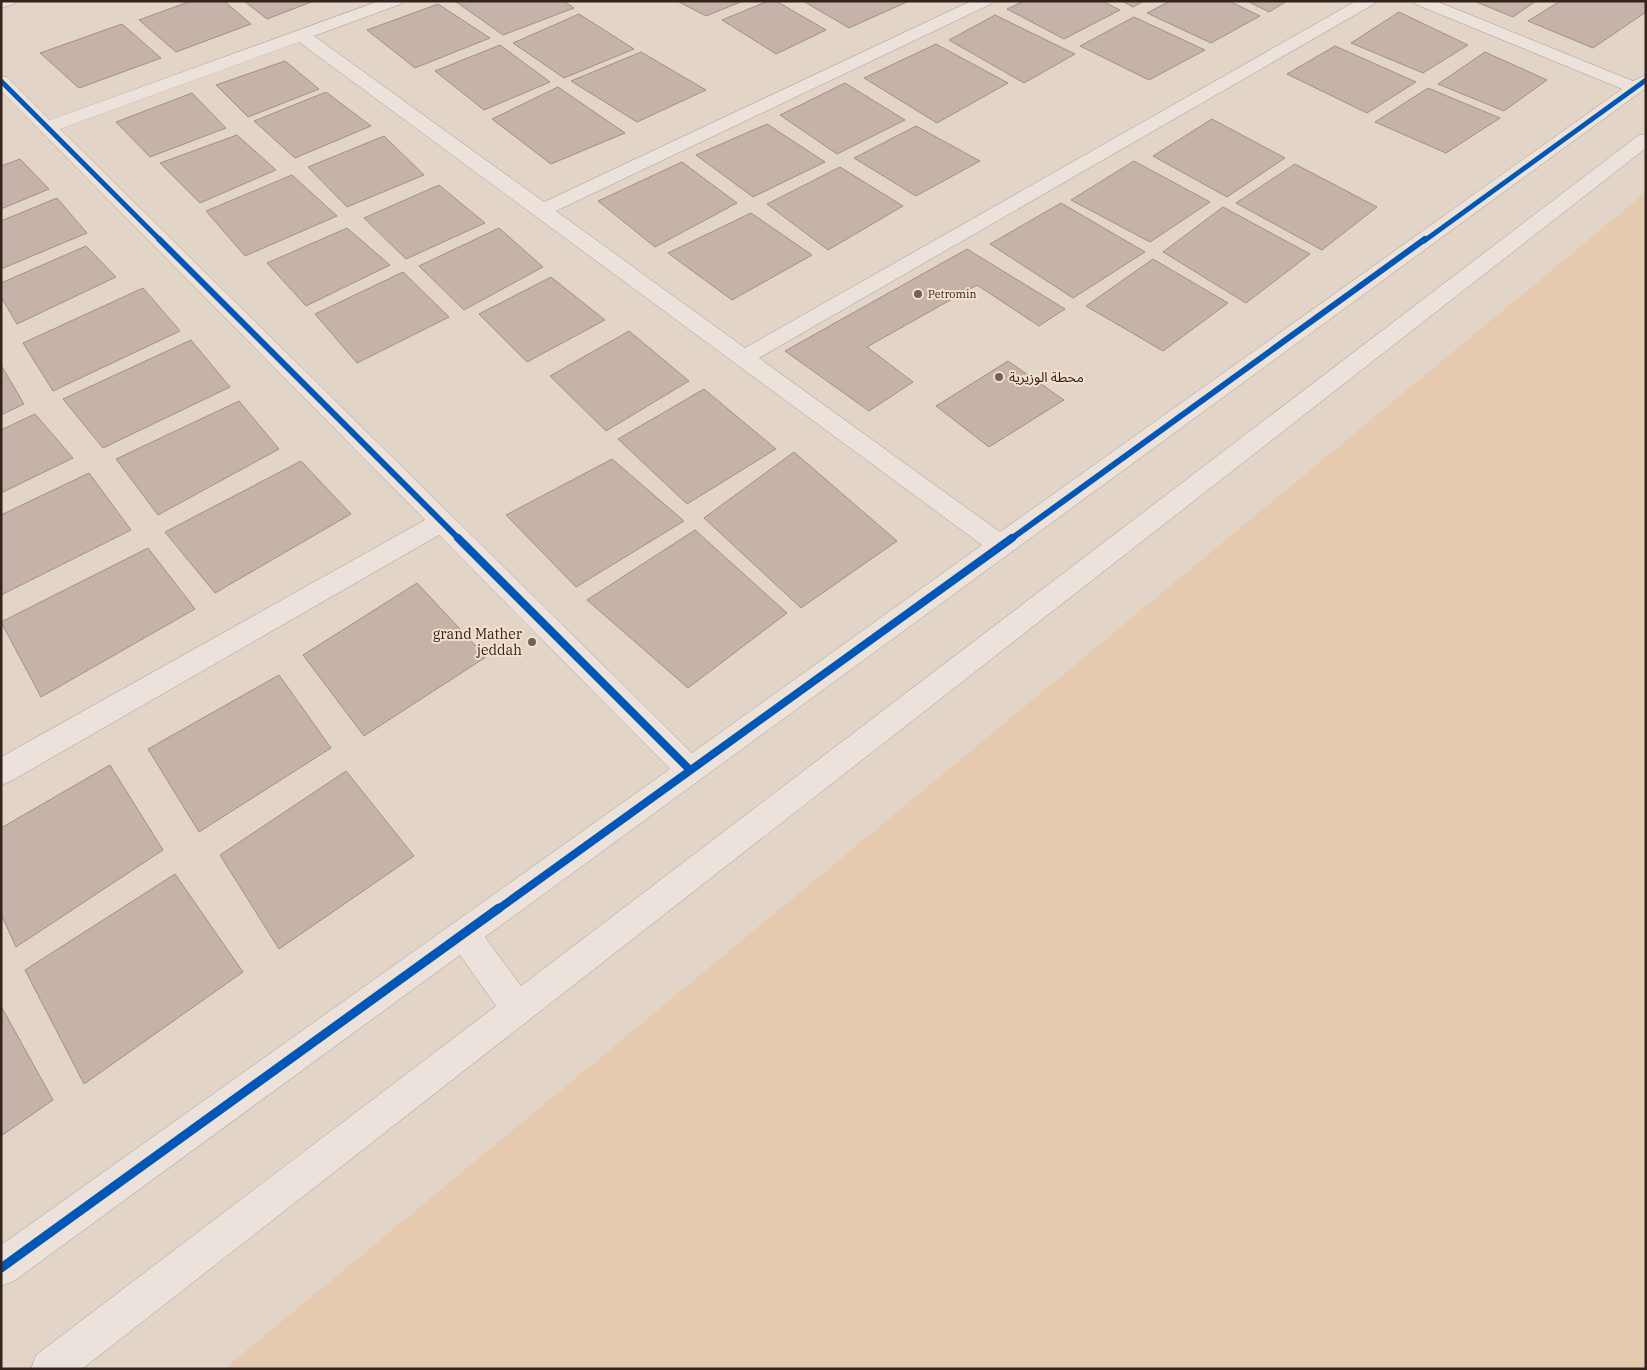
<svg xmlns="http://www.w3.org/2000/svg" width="1647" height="1370" font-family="'IBM Plex Serif','Noto Sans Arabic',serif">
<rect width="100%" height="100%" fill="#e2d5c8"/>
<path fill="#e6caaf" d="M1646,192V1369H224Z"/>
<g fill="#c6b2a9" stroke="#a29088">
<path d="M191,1H224L251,24L176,52L139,20Z"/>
<path d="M244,1H314L267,19Z"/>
<path d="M455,1H564L574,8L503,35Z"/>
<path d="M677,1H743L706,16Z"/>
<path d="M768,1H776L826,30L776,54L722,20Z"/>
<path d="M803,1H909L849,28Z"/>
<path d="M1024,1H1102L1120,10L1064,39L1007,9Z"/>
<path d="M1122,1H1144L1133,7Z"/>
<path d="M1170,1H1229L1260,16L1211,43L1147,13Z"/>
<path d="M1247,1H1287L1269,12Z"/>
<path d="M1474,1H1536L1513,17Z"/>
<path d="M1560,1H1646V12L1593,48L1528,21Z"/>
<path d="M438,4L490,38L415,68L367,30Z"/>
<path d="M1399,12L1468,45L1423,73L1351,43Z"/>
<path d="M579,14L634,49L564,78L513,43Z"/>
<path d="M995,15L1075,54L1024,83L949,40Z"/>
<path d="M1134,17L1205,50L1149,80L1080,46Z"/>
<path d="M122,24L161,58L79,88L40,53Z"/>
<path d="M936,44L1008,83L937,123L864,78Z"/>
<path d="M500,45L550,82L484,110L435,71Z"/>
<path d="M1335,46L1416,82L1367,113L1287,74Z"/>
<path d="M641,52L706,90L637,122L571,81Z"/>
<path d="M1485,52L1547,80L1504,111L1438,84Z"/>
<path d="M285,61L319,89L248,117L216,85Z"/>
<path d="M845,83L905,120L837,154L780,115Z"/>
<path d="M558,87L625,133L551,164L492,119Z"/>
<path d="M1428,88L1500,118L1446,153L1375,122Z"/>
<path d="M326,92L371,126L295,158L254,121Z"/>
<path d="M192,93L226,128L150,157L116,122Z"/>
<path d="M1212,119L1285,158L1227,197L1153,156Z"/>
<path d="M767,124L825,162L753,197L696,155Z"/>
<path d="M916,126L980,161L916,196L854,158Z"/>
<path d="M237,135L276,170L200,203L160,163Z"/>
<path d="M384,136L424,175L347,207L308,167Z"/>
<path d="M20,159L49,189L1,209V166Z"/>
<path d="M1134,161L1210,202L1150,242L1071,200Z"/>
<path d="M682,162L737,203L655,247L598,201Z"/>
<path d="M1295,164L1377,207L1322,250L1236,203Z"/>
<path d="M840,167L903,206L828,250L767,204Z"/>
<path d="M292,175L337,216L245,256L206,211Z"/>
<path d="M439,185L485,223L406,259L364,218Z"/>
<path d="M57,198L87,233L1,269V221Z"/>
<path d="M1061,203L1145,252L1073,298L990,244Z"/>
<path d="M1223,207L1310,254L1246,303L1163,252Z"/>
<path d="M751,213L812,255L732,300L668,253Z"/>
<path d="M347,228L390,265L306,306L267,263Z"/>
<path d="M499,228L543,267L464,310L419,266Z"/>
<path d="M86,246L116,277L17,324L1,297V283Z"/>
<path d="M967,249L1065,309L1039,326L977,285L867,347L913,382L869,411L785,351Z"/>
<path d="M1153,259L1228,303L1163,351L1086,306Z"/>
<path d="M403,272L449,317L357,363L315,314Z"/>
<path d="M551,277L605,320L527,362L479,314Z"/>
<path d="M143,288L180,331L53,391L23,343Z"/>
<path d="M629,331L689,381L606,431L550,376Z"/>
<path d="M191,340L230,387L103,448L63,399Z"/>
<path d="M1008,361L1064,400L989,447L936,406Z"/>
<path d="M1,365L24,404L1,415Z"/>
<path d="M704,389L776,449L687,504L618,439Z"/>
<path d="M239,401L279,449L158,515L116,459Z"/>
<path d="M35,414L73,458L1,493V430Z"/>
<path d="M794,452L897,541L801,608L704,518Z"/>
<path d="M612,459L684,521L576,587L506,515Z"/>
<path d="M301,461L351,514L215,593L165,532Z"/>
<path d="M89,473L131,530L1,595V515Z"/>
<path d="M695,530L787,613L688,688L587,600Z"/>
<path d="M148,548L195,609L41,697L1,622Z"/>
<path d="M417,583L486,657L364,736L303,655Z"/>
<path d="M279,675L331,748L199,832L148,749Z"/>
<path d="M110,765L163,850L16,947L1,914V828Z"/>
<path d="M346,771L414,856L279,949L220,855Z"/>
<path d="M175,874L243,972L84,1084L25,970Z"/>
<path d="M1,1006L53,1100L1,1136Z"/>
</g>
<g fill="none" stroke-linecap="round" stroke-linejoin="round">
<g stroke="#a79a92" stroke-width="1">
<g id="minor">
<path d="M1,1H16L14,4L1,8Z"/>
<path d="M379,1H403L401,4L314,36L544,202L971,1H993L991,4L556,211L745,348L1356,1H1376L1374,4L759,358L1000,532L1622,89L1415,4L1413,1H1436L1633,81L1646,75V88L485,937L521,986L1639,135L1646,134V148L82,1369H31L36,1355L496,1006L460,955L14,1281L1,1286V1245L670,769L439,535L11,781L1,785V757L425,520L1,91V76L7,77L50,120ZM299,42L982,545L692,753L60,129Z"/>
</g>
</g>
<use href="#minor" fill="#eae2db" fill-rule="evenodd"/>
<g stroke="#f5e0cd" stroke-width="7">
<g id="cycleway-far3">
<path d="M1,81L161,241"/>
<path d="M1424,241L1646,80"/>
</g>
</g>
<g stroke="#f5e0cd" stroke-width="9">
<g id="cycleway-far2">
<path d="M159,239L459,539"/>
<path d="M1011,539L1425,239"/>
</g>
</g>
<g stroke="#f5e0cd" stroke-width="11">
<g id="cycleway-far1">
<path d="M458,538L690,770"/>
<path d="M497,910L1012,538"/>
</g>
</g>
<g stroke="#f5e0cd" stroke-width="12">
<path id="cycleway" d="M1,1268L499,908"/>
</g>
<use href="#cycleway-far3" stroke="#0057b8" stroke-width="5"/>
<use href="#cycleway-far2" stroke="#0057b8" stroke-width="6"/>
<use href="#cycleway-far1" stroke="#0057b8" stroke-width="8"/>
<use href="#cycleway" stroke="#0057b8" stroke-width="9"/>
</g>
<g fill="#716158" stroke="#f5e0cd" stroke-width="2">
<circle cx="918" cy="294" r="5"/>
<circle cx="999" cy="377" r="5"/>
<circle cx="532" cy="642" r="5"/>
</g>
<g text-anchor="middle" stroke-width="4" stroke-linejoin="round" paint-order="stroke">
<g font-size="11" fill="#34221c" stroke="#f5e0cd" text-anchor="start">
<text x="928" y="298">Petromin</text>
</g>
<g font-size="14" fill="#34221c" stroke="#f5e0cd" text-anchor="start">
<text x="1009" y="382">محطة الوزيرية</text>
<text x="522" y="639" text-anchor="end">grand Mather<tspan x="522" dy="16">jeddah</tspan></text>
</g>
</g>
<rect width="1647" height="1370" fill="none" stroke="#34221c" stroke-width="5"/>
</svg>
